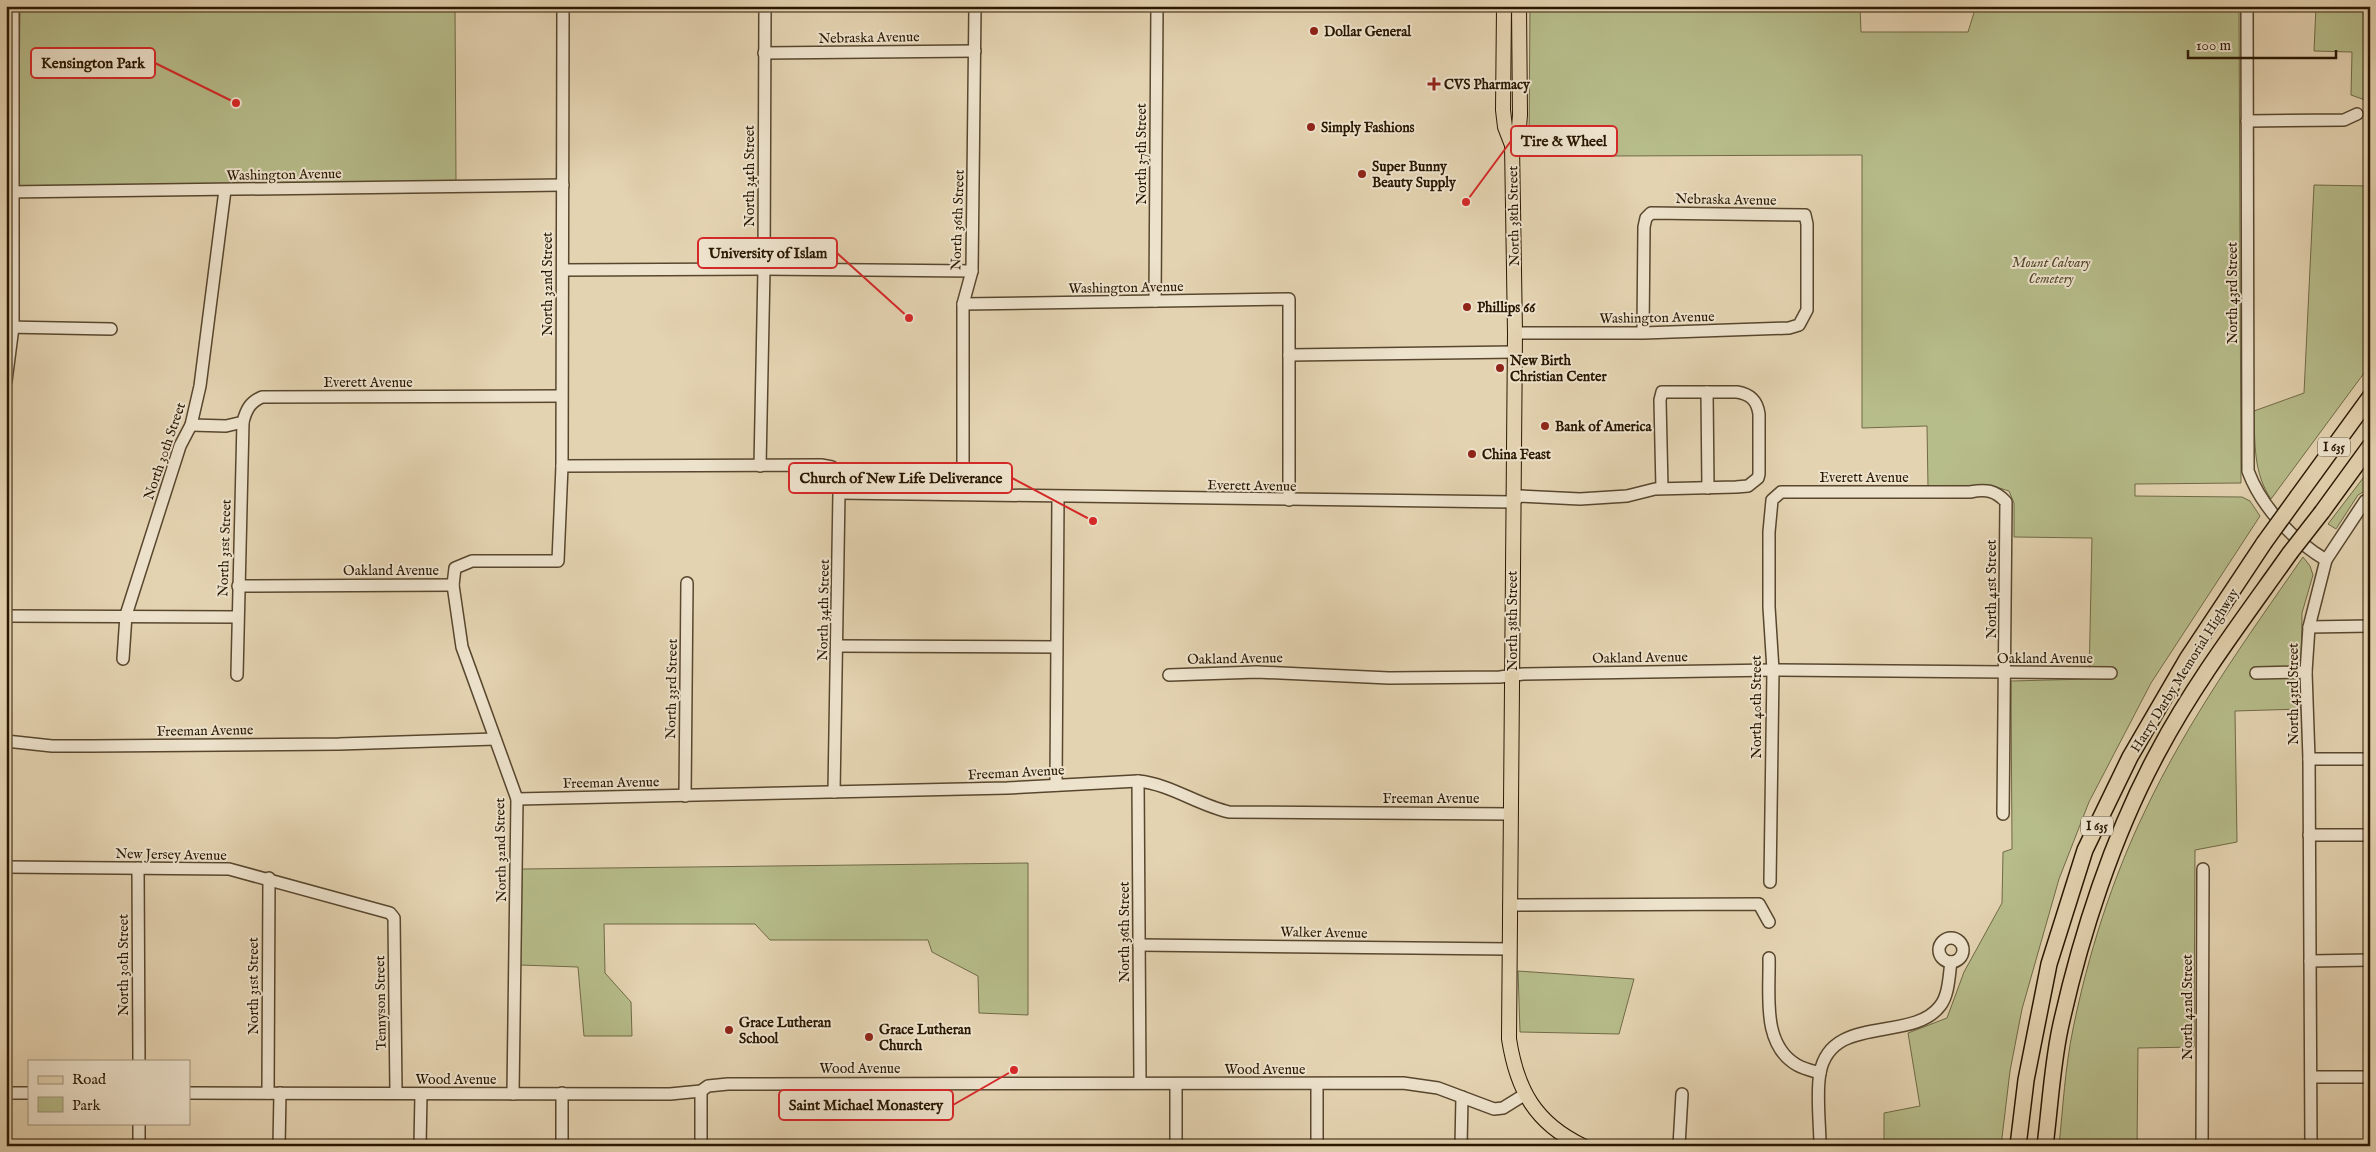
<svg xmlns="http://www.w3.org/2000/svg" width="2376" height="1152" font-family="'IM FELL English',serif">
<rect width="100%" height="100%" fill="#e4d3b1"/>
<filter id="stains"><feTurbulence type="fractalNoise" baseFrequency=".004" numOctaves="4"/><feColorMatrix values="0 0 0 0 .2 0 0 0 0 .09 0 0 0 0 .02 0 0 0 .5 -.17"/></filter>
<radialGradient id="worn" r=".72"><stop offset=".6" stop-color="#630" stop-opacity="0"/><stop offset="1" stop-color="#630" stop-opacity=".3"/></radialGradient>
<g fill="#b6bc8a" stroke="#706a46">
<path d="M20,6H455L456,181L20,186L18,182Z"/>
<path d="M1530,6H1860L1861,32H1968L1976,6H2239L2241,483L2135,484V496L2242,497L2250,501L2260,516L2151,683L2089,802L2059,879L2022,1009L2010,1071L2001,1146H1884V1113L1920,1106L1908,1033L1947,1018L1964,972L2002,903L2003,852L2012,849L2011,681L2089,679L2092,538L2014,537V503L2009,491L1993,486L1928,487L1927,426L1862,428V155L1608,156V142H1529Z"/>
<path d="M2316,6H2370V107L2365,100L2351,95L2352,52L2314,51Z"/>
<path d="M2314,185L2370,186V365L2271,499C2253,473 2255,442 2254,411L2304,393Z"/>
<path d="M2370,469V488L2358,495L2336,529L2328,524Z"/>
<path d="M2303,557L2310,566L2313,575L2302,613L2301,709L2235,711L2237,842L2195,850L2194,1047L2138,1048L2137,1146H2059C2063,1107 2065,1068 2073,1029C2088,955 2112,879 2145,811C2188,720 2246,639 2303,557Z"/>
<path d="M1028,863V1015L979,1013L978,976L932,952L928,940H770L755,924H604L605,973L631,1002L632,1036H584L578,967L520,965L522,869Z"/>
<path d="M1518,971L1634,979L1619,1034L1520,1032Z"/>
</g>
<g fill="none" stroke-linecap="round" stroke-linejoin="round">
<g stroke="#58472e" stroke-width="14">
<g id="minor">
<path d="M2247,6L2248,471C2262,508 2293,540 2326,560"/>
<path d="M764,53L975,51"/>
<path d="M2247,121L2344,120L2357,114"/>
<path d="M6,192L563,185"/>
<path d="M563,270L764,269L972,271"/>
<path d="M1155,301L1157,6"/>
<path d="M963,304L1289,299V500"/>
<path d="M6,327L111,329"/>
<path d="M1515,333H1643L1789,328L1799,325L1807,310V224L1805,215L1651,213L1646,218L1644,227L1643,333"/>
<path d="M1289,355L1515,352"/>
<path d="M6,381L13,327V6"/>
<path d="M1707,392L1708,488"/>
<path d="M191,425L226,426L243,422C246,410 250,402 262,397L561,396"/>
<path d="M562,466L821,465L832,467L836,474L839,493L834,792"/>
<path d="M760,466L764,269L765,6"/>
<path d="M839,493L1512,502L1520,496L1580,499L1627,496L1655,489L1736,487L1748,486L1758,478L1759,474V414C1757,400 1750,394 1737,392H1662L1660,400L1662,489"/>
<path d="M963,493V304L972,271L975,6"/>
<path d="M238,586L453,585"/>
<path d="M6,616L237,617"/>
<path d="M2309,627L2370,626"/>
<path d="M838,646L1056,647"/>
<path d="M123,659L126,615L180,446L191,425L200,386L225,190"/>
<path d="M2256,673L2306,672"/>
<path d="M237,675L243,422"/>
<path d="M1169,675L1257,672L1389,678L1500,677L1523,674L1773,670L2111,673"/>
<path d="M6,741L52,746H92L339,744L495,739"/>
<path d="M2309,759H2370"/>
<path d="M1138,781L1140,1082"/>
<path d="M1056,785L1058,497"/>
<path d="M685,796L687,583"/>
<path d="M517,799L1007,788L1138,781C1170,784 1198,805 1229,812L1510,814"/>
<path d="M2309,835H2370"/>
<path d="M6,867L229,869L390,913L394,918L396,1093"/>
<path d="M138,868L139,1061"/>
<path d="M1770,882L1773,670L1769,607V532L1772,500L1781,492H1970C1986,489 1995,490 2006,502L2003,814"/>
<path d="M1509,905L1759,904L1769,922"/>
<circle cx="1951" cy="950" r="12"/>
<path d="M1139,945L1509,949"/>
<path d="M1769,958C1770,994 1761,1044 1797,1065C1804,1069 1813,1071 1820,1073"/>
<path d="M2310,961L2370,960"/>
<path d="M2311,1077H2370"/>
<path d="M6,1093H29"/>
<path d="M189,1093L670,1094L701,1091L708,1086L728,1084L1403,1083L1438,1088L1494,1109L1503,1108L1524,1095"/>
<path d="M268,1093L269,878"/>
<path d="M513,1094L517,799L462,647L453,585L455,568L472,561H558L562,466L563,6"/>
<path d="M139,1146V1123"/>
<path d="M279,1146L280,1093"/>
<path d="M420,1146L421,1094"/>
<path d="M562,1146V1093"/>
<path d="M701,1146V1091"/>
<path d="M1176,1146V1084"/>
<path d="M1317,1146V1084"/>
<path d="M1461,1146L1462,1097"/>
<path d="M1679,1146L1682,1094"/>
<path d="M1820,1146C1820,1125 1816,1092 1820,1073C1831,1013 1912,1043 1940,1006C1949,995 1949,975 1951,962"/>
<path d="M2202,1146L2203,869"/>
<path d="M2311,1146L2309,759L2306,672L2309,627L2326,560L2365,501L2370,499"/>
</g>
</g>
<g stroke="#2a1802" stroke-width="16">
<g id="major">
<path d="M1504,6L1503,110L1505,127L1512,145L1515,333L1509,1039C1517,1090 1535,1123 1583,1146"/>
<path d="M1512,145L1519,127L1520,115L1519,6"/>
</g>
</g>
<g stroke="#2a1802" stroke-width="18">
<g id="highway">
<path d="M2298,496L2370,397"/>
<path d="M2322,512L2370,446"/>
<path d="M2018,1146L2026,1080L2049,964L2085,850L2130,757L2187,659L2264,543"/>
<path d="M2045,1146C2050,1107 2052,1067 2060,1029C2080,937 2113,835 2158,752C2195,682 2244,618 2290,553"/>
</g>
</g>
<use href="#minor" stroke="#ede2cc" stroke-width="11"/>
<use href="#major" stroke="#e4d3b1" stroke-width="14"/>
<use href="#highway" stroke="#e4d3b1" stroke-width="15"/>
<g stroke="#2a1802" stroke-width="18" stroke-linecap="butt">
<g id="highway-bridge">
<path d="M2264,543L2298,496"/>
<path d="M2290,553L2322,512"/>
</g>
</g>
<use href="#highway-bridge" stroke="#e4d3b1" stroke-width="15"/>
</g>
<g fill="#8f2418" stroke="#ede2cc" stroke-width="2">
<circle cx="1314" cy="31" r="5"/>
<path d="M1431.5 76.5h5v5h5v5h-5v5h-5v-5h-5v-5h5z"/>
<circle cx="1311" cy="127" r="5"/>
<circle cx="1362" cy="174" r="5"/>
<circle cx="1467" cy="307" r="5"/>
<circle cx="1500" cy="368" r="5"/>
<circle cx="1545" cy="426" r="5"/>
<circle cx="1472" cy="454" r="5"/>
<circle cx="729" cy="1030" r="5"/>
<circle cx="869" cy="1037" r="5"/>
</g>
<g text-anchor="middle" stroke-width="4" stroke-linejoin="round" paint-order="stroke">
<g fill="#ede2cc" stroke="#64553f" stroke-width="1">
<rect x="2318" y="437.5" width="32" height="19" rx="4"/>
<rect x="2081" y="816.5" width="32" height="19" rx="4"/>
</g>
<g font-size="12" font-weight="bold" fill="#2a1802">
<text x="2334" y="451">I 635</text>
<text x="2097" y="830">I 635</text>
</g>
<g font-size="14" font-weight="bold" fill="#2a1802" stroke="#ede2cc" text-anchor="start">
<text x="1324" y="36">Dollar General</text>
<text x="1444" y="89">CVS Pharmacy</text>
<text x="1321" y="132">Simply Fashions</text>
<text x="1372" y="171">Super Bunny<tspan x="1372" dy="16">Beauty Supply</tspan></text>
<text x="1477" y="312">Phillips 66</text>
<text x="1510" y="365">New Birth<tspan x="1510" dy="16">Christian Center</tspan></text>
<text x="1555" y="431">Bank of America</text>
<text x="1482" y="459">China Feast</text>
<text x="739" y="1027">Grace Lutheran<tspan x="739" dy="16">School</tspan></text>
<text x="879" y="1034">Grace Lutheran<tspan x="879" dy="16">Church</tspan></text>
</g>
<g font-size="14" fill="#2a1802" stroke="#ede2cc">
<text transform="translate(869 37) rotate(-1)" y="5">Nebraska Avenue</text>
<text transform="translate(1141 154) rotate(-90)" y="5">North 37th Street</text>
<text transform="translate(284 174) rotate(-1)" y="5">Washington Avenue</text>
<text transform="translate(749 176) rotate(-90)" y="5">North 34th Street</text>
<text transform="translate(1726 199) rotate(1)" y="5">Nebraska Avenue</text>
<text transform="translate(1513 216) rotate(-91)" y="5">North 38th Street</text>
<text transform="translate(957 220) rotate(-88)" y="5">North 36th Street</text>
<text transform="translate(547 284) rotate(-90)" y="5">North 32nd Street</text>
<text transform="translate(1126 287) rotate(-1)" y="5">Washington Avenue</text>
<text transform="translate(2232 293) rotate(-90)" y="5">North 43rd Street</text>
<text transform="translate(1657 317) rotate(-1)" y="5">Washington Avenue</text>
<text x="368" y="387">Everett Avenue</text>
<text transform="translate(164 451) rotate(-71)" y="5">North 30th Street</text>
<text x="1864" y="482">Everett Avenue</text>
<text transform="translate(1252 485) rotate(1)" y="5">Everett Avenue</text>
<text transform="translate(224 548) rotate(-88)" y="5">North 31st Street</text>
<text x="391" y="575">Oakland Avenue</text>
<text transform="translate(1991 589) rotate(-90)" y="5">North 41st Street</text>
<text transform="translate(823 610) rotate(-89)" y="5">North 34th Street</text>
<text transform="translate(1512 621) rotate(-90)" y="5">North 38th Street</text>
<text transform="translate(1640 657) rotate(-1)" y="5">Oakland Avenue</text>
<text transform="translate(1235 658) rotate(-1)" y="5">Oakland Avenue</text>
<text x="2045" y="663">Oakland Avenue</text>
<text transform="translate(2184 670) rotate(-58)" y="5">Harry Darby Memorial Highway</text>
<text transform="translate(671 689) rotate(-89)" y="5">North 33rd Street</text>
<text transform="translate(2293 694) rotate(-90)" y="5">North 43rd Street</text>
<text transform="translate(1756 707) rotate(-90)" y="5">North 40th Street</text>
<text transform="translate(205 730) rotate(-1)" y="5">Freeman Avenue</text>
<text transform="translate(1016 772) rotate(-3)" y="5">Freeman Avenue</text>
<text transform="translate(611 782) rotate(-1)" y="5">Freeman Avenue</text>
<text x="1431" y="803">Freeman Avenue</text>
<text transform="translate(500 850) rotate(-91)" y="5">North 32nd Street</text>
<text transform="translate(171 854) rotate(1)" y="5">New Jersey Avenue</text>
<text transform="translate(1124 932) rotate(-90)" y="5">North 36th Street</text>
<text transform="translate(1324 932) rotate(1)" y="5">Walker Avenue</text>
<text transform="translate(123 965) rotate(-90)" y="5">North 30th Street</text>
<text transform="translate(253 986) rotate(-90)" y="5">North 31st Street</text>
<text transform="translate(380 1003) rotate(-91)" y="5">Tennyson Street</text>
<text transform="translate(2187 1007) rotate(-90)" y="5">North 42nd Street</text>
<text x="860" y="1073">Wood Avenue</text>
<text x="1265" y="1074">Wood Avenue</text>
<text x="456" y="1084">Wood Avenue</text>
</g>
<g font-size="14" font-style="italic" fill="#54492b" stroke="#ede2cc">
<text x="2051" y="267">Mount Calvary<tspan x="2051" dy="16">Cemetery</tspan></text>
</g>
</g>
<path fill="none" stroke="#d62828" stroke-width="2" d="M236 103L155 63M1466 202L1511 141M909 318L837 253M1093 521L1012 478M1014 1070L953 1105"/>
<g fill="#d62828" stroke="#ede2cc" stroke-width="2">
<circle cx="236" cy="103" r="5"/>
<circle cx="1466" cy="202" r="5"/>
<circle cx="909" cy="318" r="5"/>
<circle cx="1093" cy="521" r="5"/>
<circle cx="1014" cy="1070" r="5"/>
</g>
<g fill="#ede2cc" stroke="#d62828" stroke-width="2">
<rect x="31" y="48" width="124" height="30" rx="5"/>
<rect x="1511" y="126" width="106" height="30" rx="5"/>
<rect x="698" y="238" width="139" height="30" rx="5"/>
<rect x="789" y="463" width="223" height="30" rx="5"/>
<rect x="779" y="1090" width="174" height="30" rx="5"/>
</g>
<g font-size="15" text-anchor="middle" font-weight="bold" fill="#2a1802">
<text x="93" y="68">Kensington Park</text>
<text x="1564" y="146">Tire &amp; Wheel</text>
<text x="768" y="258">University of Islam</text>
<text x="901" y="483">Church of New Life Deliverance</text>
<text x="866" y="1110">Saint Michael Monastery</text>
</g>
<rect width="2376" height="1152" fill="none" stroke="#e4d3b1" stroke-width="25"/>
<rect x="8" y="8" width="2361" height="1137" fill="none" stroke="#2a1802" stroke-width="2.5"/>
<rect x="12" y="12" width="2351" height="1127" fill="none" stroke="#2a1802"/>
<rect x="28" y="1060" width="162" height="65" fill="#ede2cc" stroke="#9f917b"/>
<rect x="38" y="1076" width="25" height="8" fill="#e4d3b1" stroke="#9f917b"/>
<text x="72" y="1084" font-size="15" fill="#2a1802">Road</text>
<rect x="38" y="1097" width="25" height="15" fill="#b6bc8a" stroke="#9f917b"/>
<text x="72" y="1110" font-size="15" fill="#2a1802">Park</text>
<path d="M2188 50v8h148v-8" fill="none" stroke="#2a1802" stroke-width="2.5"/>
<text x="2196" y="50" font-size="15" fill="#2a1802" stroke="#ede2cc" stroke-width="4" paint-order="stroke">100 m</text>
<rect width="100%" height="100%" filter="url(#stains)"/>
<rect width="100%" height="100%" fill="url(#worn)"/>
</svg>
